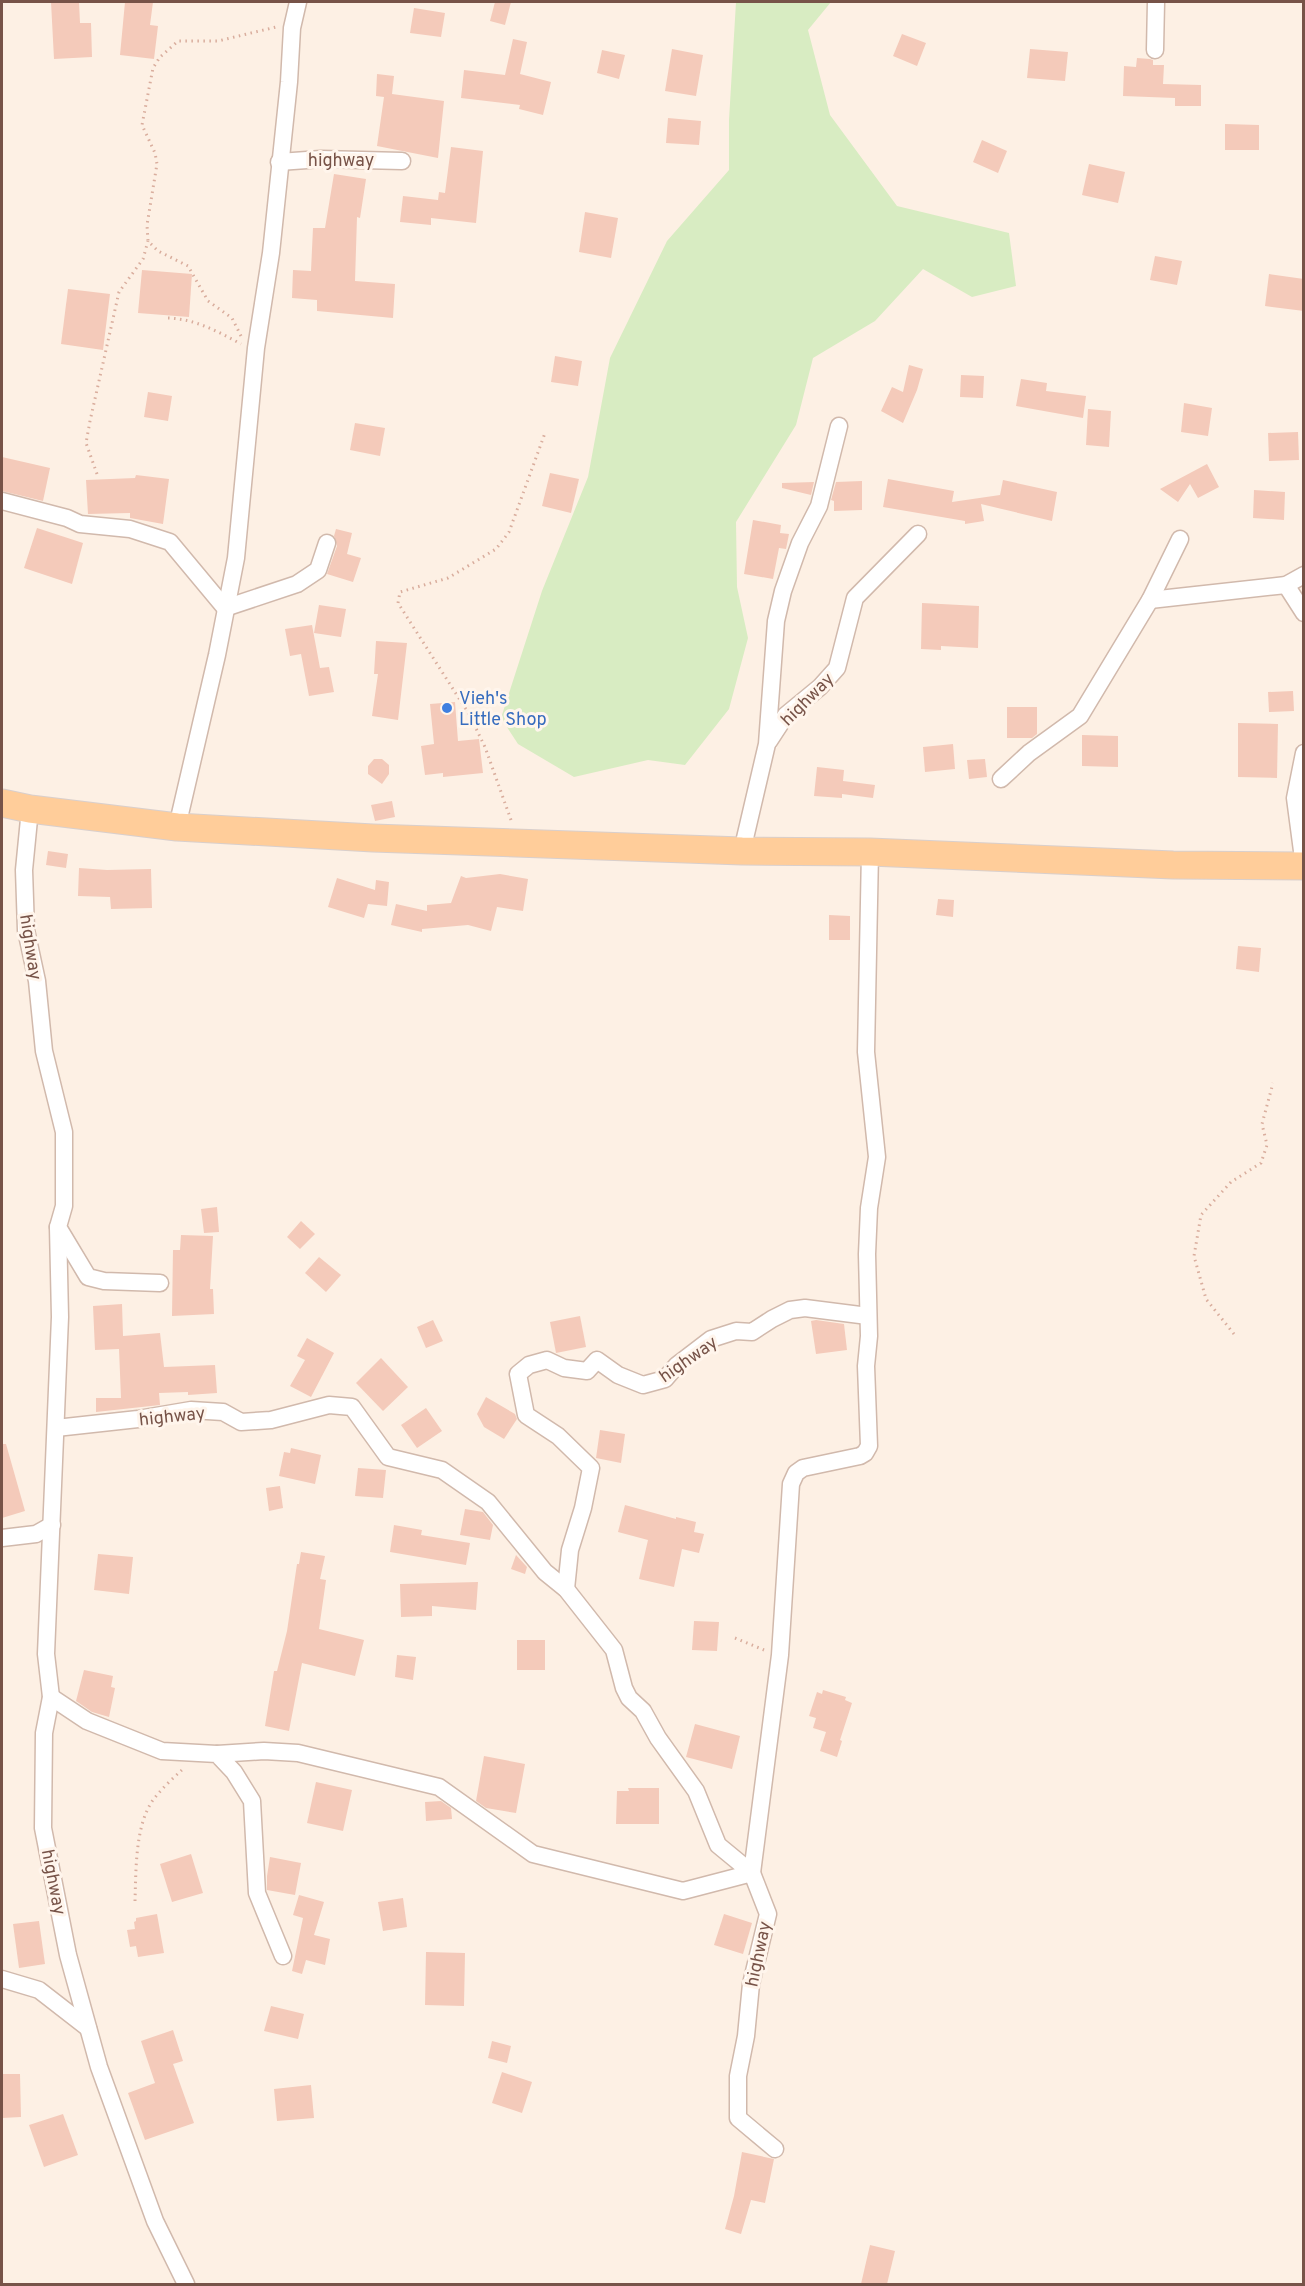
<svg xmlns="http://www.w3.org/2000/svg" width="1305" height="2286" font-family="Overpass,sans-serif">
<rect width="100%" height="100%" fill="#fdf0e4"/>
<path fill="#d8ecc2" d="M736,2H831L808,30L830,115L897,206L1009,233L1016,286L972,297L923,269L875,321L813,358L796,425L736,522L737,587L748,638L729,709L685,765L648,760L574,777L518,744L501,718L542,591L588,477L610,358L667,241L729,170V120Z"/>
<g fill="#f4caba">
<path d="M51,2H79L80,23H91L92,57L54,59Z"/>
<path d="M125,2H153L150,25L158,26L154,59L120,55Z"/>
<path d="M495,2H511L505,25L490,21Z"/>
<path d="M414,8L445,13L441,37L410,33Z"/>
<path d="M902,34L926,43L917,66L893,56Z"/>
<path d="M513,39L527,42L520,74L551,82L543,115L519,109L520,105L461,98L464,70L505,75Z"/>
<path d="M672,49L703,55L696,96L665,91Z"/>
<path d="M1030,49L1068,52L1065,81L1027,78Z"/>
<path d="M602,50L625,55L619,79L597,73Z"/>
<path d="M1137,58L1150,59L1153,60V65H1164L1163,84L1201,85V106H1175V98L1123,96L1124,66L1136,67Z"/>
<path d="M377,74L394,76L392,94L444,101L438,158L377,146L384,97L376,96Z"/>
<path d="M668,118L701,121L699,145L666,143Z"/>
<path d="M1225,124L1259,125V150H1225Z"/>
<path d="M982,140L1007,151L998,173L973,162Z"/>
<path d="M451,147L483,151L476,223L431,218V225L400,222L403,196L438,200L439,192L445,193Z"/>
<path d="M1089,164L1125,172L1118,203L1082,195Z"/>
<path d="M334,174L366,179L360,218L357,217L355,281L395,284L393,318L317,311V300L292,298L293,270L311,271L313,228H325Z"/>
<path d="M585,212L618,218L611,258L579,252Z"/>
<path d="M1155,256L1182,261L1177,285L1150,280Z"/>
<path d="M142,270L192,274L189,317L138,313Z"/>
<path d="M1269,274L1304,279V311L1265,306Z"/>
<path d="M68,289L110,294L103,350L61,344Z"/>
<path d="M555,356L582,361L578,386L551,382Z"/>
<path d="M909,365L923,369L917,390L903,423L881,411L892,387L903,392Z"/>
<path d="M961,375L984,376L983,398L960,397Z"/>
<path d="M1021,379L1047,383L1046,391L1086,396L1083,418L1016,406Z"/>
<path d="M148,392L172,396L168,421L144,417Z"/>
<path d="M1184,403L1212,408L1208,436L1181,432Z"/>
<path d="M1088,409L1111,411L1109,447L1086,445Z"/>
<path d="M355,423L385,428L380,456L350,450Z"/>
<path d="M1298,432L1299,460L1269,461L1268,433Z"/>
<path d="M2,457L50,468L43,501L2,491Z"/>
<path d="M1207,464L1219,487L1198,498L1190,484L1178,502L1160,489Z"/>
<path d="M550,473L579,479L571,513L542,506Z"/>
<path d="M136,475L169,479L163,524L130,518V513L88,514L86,480L135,478Z"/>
<path d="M888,479L954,491L952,502L1000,495L1003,480L1057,492L1052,521L981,504L984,521L965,524V521L883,507Z"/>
<path d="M862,481V510L834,511V501L831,500L836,482Z"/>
<path d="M814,482L811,495L782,488V483Z"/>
<path d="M1254,490L1285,492L1284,520L1253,518Z"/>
<path d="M753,520L781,525L780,533L789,534L786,549L779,548L773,579L744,574Z"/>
<path d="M37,528L83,543L72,584L24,568Z"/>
<path d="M336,529L352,533L347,554L361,558L353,582L327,574L337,546L334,536Z"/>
<path d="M922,603L979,606L978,648L941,646V650L921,649Z"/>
<path d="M319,605L346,609L341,637L314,633Z"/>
<path d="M312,625L320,668L329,667L334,692L309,696L301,654L290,656L285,629Z"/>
<path d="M376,641L407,643L398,720L372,716L378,674H374Z"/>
<path d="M1293,691L1294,711L1269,712L1268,692Z"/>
<path d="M455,702L458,741L479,739L483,773L443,777V773L425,775L421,746L434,744L430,704Z"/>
<path d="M1007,707H1037V734L1032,738H1007Z"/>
<path d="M1238,723L1278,724L1277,778L1238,777Z"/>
<path d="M1082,735L1118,736V767L1082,766Z"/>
<path d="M953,744L955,769L925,772L923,747Z"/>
<path d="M374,759H382L389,765V774L382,784L368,774V766Z"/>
<path d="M985,759L987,777L969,779L967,760Z"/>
<path d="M817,767L844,770L843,781L875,785L873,798L842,794V798L814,796Z"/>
<path d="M392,801L395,817L375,821L371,805Z"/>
<path d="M48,851L68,854L66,868L46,865Z"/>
<path d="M79,868L107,870L151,869L152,908L111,909L110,897L78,896Z"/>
<path d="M500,874L528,879L523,911L497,907L491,931L468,925L422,929V932L391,925L396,904L427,911V905L451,903L461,876L466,878Z"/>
<path d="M337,878L375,890L376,880L389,882L387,906L368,904L364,918L328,907Z"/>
<path d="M938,899L954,900L953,917L936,915Z"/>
<path d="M829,915L850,916V940H829Z"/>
<path d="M1238,946L1261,948L1259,972L1236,969Z"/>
<path d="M217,1207L219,1232L204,1233L201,1209Z"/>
<path d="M301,1221L315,1234L300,1249L287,1237Z"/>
<path d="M181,1235L213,1236L210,1289H213L214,1314L172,1316L173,1250H180Z"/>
<path d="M319,1257L341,1275L326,1292L305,1273Z"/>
<path d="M122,1304L123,1336L160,1333L164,1367L215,1365L217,1393L188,1395V1392L159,1393L160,1405L96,1412V1398H121L119,1349L95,1350L93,1306Z"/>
<path d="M580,1316L586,1347L556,1353L550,1322Z"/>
<path d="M433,1320L443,1341L426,1348L417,1327Z"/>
<path d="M816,1320L844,1324L847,1350L816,1354L811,1321Z"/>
<path d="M307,1338L334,1353L311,1397L290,1386L305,1360L297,1356Z"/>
<path d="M381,1358L408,1387L383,1411L356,1383Z"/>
<path d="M486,1397L515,1414L517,1419L504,1439L484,1427L477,1414Z"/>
<path d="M426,1408L442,1431L417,1448L401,1425Z"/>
<path d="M600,1430L625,1434L621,1463L596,1458Z"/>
<path d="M2,1444H6L25,1511L2,1518Z"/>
<path d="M291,1448L321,1455L315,1484L279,1476L284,1452L290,1453Z"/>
<path d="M358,1468L386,1470L383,1498L355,1496Z"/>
<path d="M280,1486L283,1508L269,1511L266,1488Z"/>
<path d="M625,1505L676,1519V1517L696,1522L694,1532L704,1534L699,1553L682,1549L674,1587L639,1579L648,1540L618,1532Z"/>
<path d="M465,1509L483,1512L493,1525L490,1540L460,1535Z"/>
<path d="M394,1525L422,1530L421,1535L470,1543L466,1565L390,1552Z"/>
<path d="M301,1552L325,1556L320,1579L326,1580L319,1629L364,1640L355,1676L302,1663L289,1731L265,1726L274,1671H277L287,1631L297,1564H299Z"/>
<path d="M98,1554L133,1557L129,1594L94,1590Z"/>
<path d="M516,1555L527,1567L525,1574L511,1569Z"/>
<path d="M478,1582L476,1610L432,1606V1616L401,1617L400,1584Z"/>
<path d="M694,1621L719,1622L717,1651L692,1650Z"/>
<rect x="517" y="1640" width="28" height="30"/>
<path d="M397,1655L416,1657L413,1680L395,1677Z"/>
<path d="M84,1670L113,1676L111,1687L115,1688L109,1717L92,1712L76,1701Z"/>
<path d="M823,1690L846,1697L845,1700L852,1703L840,1740L842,1741L837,1757L820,1751L826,1732L813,1728L816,1718L809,1716L817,1692L822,1694Z"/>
<path d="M695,1724L740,1736L732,1769L686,1757Z"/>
<path d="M484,1756L525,1764L516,1813L486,1808L476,1801Z"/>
<path d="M316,1782L352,1790L343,1831L307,1823Z"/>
<path d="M628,1788H659V1824H616L617,1791H629Z"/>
<path d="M441,1801L451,1808L452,1819L426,1821L425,1802Z"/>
<path d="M191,1854L203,1893L172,1902L160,1864Z"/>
<path d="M270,1857L301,1863L295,1895L267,1890V1876Z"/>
<path d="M299,1895L324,1902L314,1935L330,1939L325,1965L306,1960L302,1974L292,1971L303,1918L293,1915Z"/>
<path d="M403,1898L407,1927L383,1931L378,1902Z"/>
<path d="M157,1914L164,1953L138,1957L136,1946L130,1947L127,1930L135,1929L134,1922L136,1921V1918Z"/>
<path d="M724,1914L752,1923L743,1954L714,1945Z"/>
<path d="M39,1921L45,1964L19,1968L13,1924Z"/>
<path d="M426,1952L465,1953L464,2006L425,2005Z"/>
<path d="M271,2006L304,2014L298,2039L264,2031Z"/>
<path d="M173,2030L183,2061L173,2064L194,2123L145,2140L128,2093L155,2083L141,2041Z"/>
<path d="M492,2041L511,2046L507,2063L488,2058Z"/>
<path d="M502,2072L532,2082L522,2113L492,2103Z"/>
<path d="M2,2074H20L21,2117L2,2118Z"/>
<path d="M311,2085L314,2118L277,2121L274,2089Z"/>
<path d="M63,2114L78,2155L44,2167L29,2125Z"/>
<path d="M742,2152L774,2159L765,2203L751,2200L741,2234L725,2229L734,2196Z"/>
<path d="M870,2245L895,2251L887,2284H861Z"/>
</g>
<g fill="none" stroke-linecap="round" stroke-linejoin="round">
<g stroke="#d1b9ac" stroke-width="19">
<g id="minor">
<path d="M1155,50L1156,2"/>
<path d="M279,162L321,159L402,161"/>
<path d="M2,501L67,518L80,524L130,529L170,542L225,608L297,584L318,570L327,543"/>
<path d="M1286,585L1304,613"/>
<path d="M1150,600L1286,585L1304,575"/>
<path d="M769,741L786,715L820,687L837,668L855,598L918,534"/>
<path d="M1304,753L1295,798L1304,866"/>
<path d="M1001,779L1029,753L1080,716L1150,600L1180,539"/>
<path d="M30,809L24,870L26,930L37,981L44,1051L64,1132V1206L58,1227L88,1277L104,1281L160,1283"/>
<path d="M177,827L217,655L236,558L256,348L271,253L289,82L292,28L298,2"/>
<path d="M742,851L767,744L776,621L783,591L800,543L819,506L839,426"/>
<path d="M58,1227L60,1317L46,1654L51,1697L44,1733L43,1828L68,1955L99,2067L155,2221L186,2284"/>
<path d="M56,1428L138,1419L191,1410L223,1412L241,1422L271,1420L329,1405L352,1407L388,1457L442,1470L488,1502L545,1572L566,1589L614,1650L624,1688L629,1698L643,1711L658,1738L696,1791L718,1845L752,1873L768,1914L751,1984L746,2036L738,2076V2118L775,2149"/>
<path d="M2,1538L36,1534L52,1525"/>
<path d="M566,1589L570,1550L583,1508L591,1468L558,1436L526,1415L518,1374L529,1365L547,1360L564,1368L587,1371L597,1360L618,1375L643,1385L665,1379L677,1365L711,1339L736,1331L752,1332L772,1319L790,1310L805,1308L868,1316"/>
<path d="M51,1697L87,1721L162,1751L217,1754L234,1772L252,1801L257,1893L283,1956"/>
<path d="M217,1754L264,1751L298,1753L439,1787L533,1854L683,1891L752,1873L780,1655L791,1484L796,1473L803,1468L860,1456L865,1453L869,1446L866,1366L869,1336L867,1254L869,1208L877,1157L866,1052L870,852"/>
<path d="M2,1979L39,1990L88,2028"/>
</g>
</g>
<g stroke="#d9cfcc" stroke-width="29">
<path id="primary" d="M2,803L30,809L177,827L373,838L742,851L870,852L1173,865L1304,866"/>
</g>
<g stroke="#d9ad9d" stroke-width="3" stroke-dasharray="1.5 4.5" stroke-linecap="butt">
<path d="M168,318C195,319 217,331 241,344"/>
<path d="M241,336L232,318L208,301L188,266L158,251L148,241L147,225L157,164L155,153L142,125L153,68L160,57L178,41H218L276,27"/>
<path d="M97,474L86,443L90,421L119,292L143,259L148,241"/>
<path d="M511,820L485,747L469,714L398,603L400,592L448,578L496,549L509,532L545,433"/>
<path d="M1234,1334L1206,1299L1194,1256L1201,1215L1231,1182L1261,1163L1267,1145L1262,1124L1273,1083"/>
<path d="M735,1638L764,1650"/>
<path d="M135,1901C136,1872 135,1829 151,1803C159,1791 172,1779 183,1769"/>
</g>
<use href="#minor" stroke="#fff" stroke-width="16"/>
<use href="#primary" stroke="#ffcd9a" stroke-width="27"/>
</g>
<circle fill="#3f7fe0" stroke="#fff5ec" stroke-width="2" cx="447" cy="708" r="6"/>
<g text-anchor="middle" stroke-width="6" stroke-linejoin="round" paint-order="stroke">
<g font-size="18" fill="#775348" stroke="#fff5ec">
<text x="341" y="166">highway</text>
<text transform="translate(807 699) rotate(-45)" y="6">highway</text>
<text transform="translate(31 947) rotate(81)" y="6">highway</text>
<text transform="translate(688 1359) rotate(-35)" y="6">highway</text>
<text transform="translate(172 1416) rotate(-6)" y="6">highway</text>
<text transform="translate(54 1882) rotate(79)" y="6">highway</text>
<text transform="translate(758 1954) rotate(-78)" y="6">highway</text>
</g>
<g font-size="18" fill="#366cbe" stroke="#fff5ec" text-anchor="start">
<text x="459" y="704">Vieh's<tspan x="459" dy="21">Little Shop</tspan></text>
</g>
</g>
<rect width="1305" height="2286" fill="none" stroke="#775348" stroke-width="6"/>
</svg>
